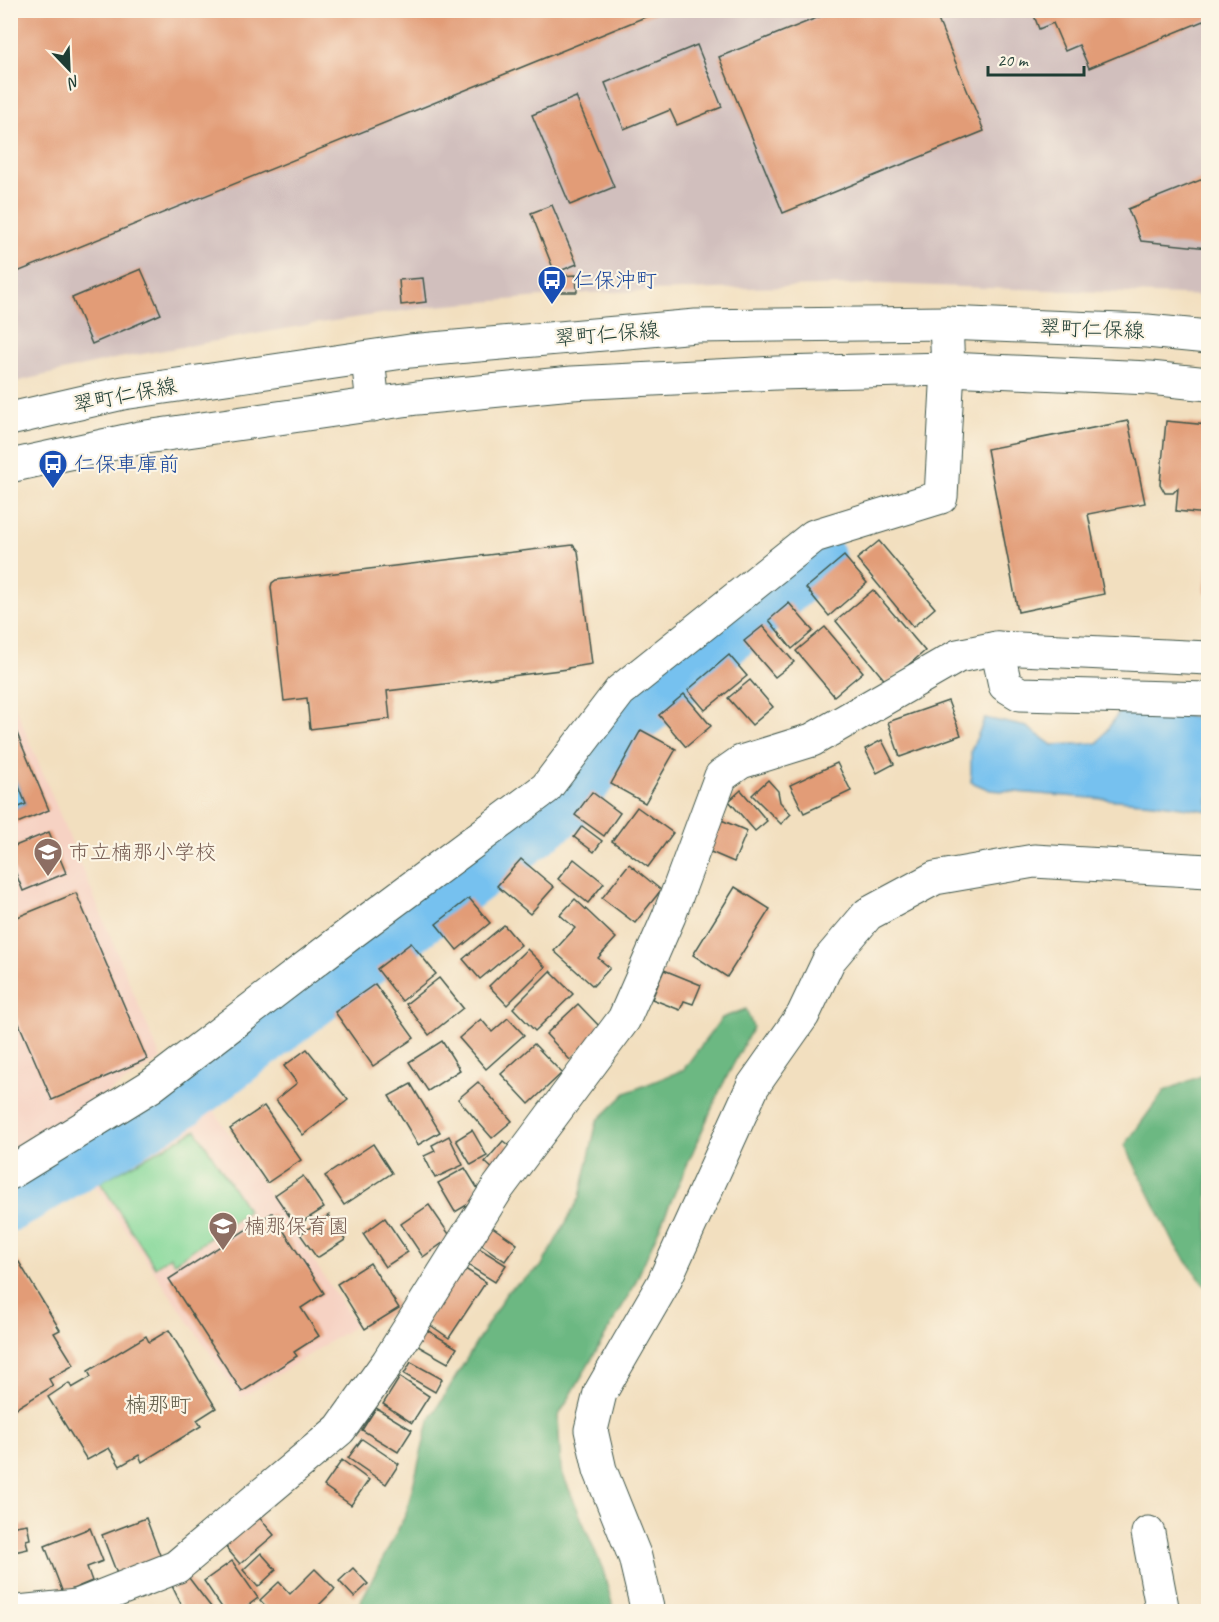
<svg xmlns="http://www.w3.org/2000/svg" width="1219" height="1622" font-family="Caveat,'Klee One',sans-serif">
<rect width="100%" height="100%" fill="#fcf5e5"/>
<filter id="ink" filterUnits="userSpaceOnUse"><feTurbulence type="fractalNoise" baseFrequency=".0167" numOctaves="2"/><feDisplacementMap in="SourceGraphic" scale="12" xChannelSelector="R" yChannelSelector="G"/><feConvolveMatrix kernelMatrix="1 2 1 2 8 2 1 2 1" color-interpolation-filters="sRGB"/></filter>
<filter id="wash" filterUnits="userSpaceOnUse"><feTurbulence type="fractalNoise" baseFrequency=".008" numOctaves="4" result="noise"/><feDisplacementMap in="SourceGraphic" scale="24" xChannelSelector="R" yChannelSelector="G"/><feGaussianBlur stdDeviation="1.35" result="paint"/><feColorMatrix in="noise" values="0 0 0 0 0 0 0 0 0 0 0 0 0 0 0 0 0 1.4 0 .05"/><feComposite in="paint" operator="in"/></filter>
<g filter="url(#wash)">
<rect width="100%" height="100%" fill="#f2dfbf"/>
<g fill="#f6d2c3">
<path d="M10,694L161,1059L11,1154H10Z"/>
<path d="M211,1106L356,1325L241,1398L89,1177Z"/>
</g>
<path fill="#d1bfbd" d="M10,11H1208V296L881,284L589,293L436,306L313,324L114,359L11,383Z"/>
<path fill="#85d89a" stroke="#528a67" stroke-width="1.5" d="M196,1130L248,1211L174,1263L170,1256L155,1267L100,1182Z"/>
<g fill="#6cb882" stroke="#467a5b" stroke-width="1.5">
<path d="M746,1009L753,1027L720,1090L633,1288L558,1417L561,1470L603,1570L614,1611H358V1607L406,1514L429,1421L507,1292L541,1267L580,1197L597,1121L626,1093L683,1070L722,1018Z"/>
<path d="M1208,1073V1290L1175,1245L1125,1145L1164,1091Z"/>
</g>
<g fill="#76c1ef" stroke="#4a7f92" stroke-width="1.5">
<path d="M1120,711L1208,718V811L1154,803L990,790L971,782V751L985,718L1027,727L1052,745L1098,743Z"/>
<path d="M10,767L26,804L11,811H10Z"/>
</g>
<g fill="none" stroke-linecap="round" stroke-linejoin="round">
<path stroke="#76c1ef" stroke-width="57" d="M10,1203L173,1106L559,810L634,716L817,559"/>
</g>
<g id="blocks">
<g fill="#e29c77">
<path d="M10,10H660V11L10,275Z"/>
<path d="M1032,10H1208V19L1089,68L1079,45L1065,51L1053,23L1039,29Z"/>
<path d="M834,11H946L936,15L984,131L783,213L719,57Z"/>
<path d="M697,45L722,107L677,125L670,110L624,129L605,83Z"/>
<path d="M576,97L614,187L570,205L532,115Z"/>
<path d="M1208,177V248L1141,241L1128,209Z"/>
<path d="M552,205L577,264L555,273L531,213Z"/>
<path d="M141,269L161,314L92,344L72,298Z"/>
<path d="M576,275L577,292H560L559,276Z"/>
<path d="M423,278L426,302L401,305L399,280Z"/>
<path d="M1128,421L1145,503L1088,514L1104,594L1018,612L987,449Z"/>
<path d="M1166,421L1208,425V514L1176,511L1178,488L1173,493H1165L1160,484Z"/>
<path d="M879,541L935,608L913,627L857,559Z"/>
<path d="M573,545L578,551L592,664L568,668V669L387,691L390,719L310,729L307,698L284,701L271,587L272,583L276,580Z"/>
<path d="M844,556L867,583L829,616L806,588Z"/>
<path d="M1207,568H1208V594H1204Z"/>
<path d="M873,590L925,651L887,683L836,621Z"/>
<path d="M789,603L813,631L792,649L769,620Z"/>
<path d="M763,626L794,662L775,677L744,641Z"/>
<path d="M825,627L863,672L834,696L796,651Z"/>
<path d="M729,655L747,676L705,710L688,690Z"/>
<path d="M750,680L773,707L752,725L728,698Z"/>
<path d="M684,694L711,726L686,747L659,715Z"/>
<path d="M948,701L961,735L900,757L888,722Z"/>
<path d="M11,719L49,810L10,826V811L26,804L11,767Z"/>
<path d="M641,730L676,749L645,803L611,784Z"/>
<path d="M882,740L894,764L877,773L865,749Z"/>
<path d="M837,763L851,791L804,813L790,785Z"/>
<path d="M768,780L778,791L780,802L791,814L781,824L752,795Z"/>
<path d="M741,790L767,821L755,831L729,801Z"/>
<path d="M592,792L620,813L604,836L575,815Z"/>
<path d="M637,807L673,833L648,867L612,841Z"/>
<path d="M719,819L747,831L734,862L706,850Z"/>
<path d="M582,826L602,841L594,852L574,837Z"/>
<path d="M49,832L66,873L23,891L14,869L10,870V848Z"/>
<path d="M521,859L554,887L530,914L497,886Z"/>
<path d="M574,859L604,883L588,903L558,879Z"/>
<path d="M629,864L661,890L635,923L602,898Z"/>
<path d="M735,887L770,909L727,977L693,955Z"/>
<path d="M76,893L147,1059L52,1100L10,1003V920Z"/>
<path d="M469,898L490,923L457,950L436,924Z"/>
<path d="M575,899L616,938L598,958L610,968L593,986L554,951L575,928L560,915Z"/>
<path d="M504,925L521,945L480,979L463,959Z"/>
<path d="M411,943L436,974L402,1001L377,969Z"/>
<path d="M527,949L545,967L507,1005L489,986Z"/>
<path d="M664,970L701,985L693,1004L684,1001L680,1010L652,999Z"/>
<path d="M550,971L573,994L535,1031L513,1008Z"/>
<path d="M439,978L463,1008L429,1035L406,1004Z"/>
<path d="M375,984L414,1038L373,1066L335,1012Z"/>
<path d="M578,1004L602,1029L570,1060L546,1034Z"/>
<path d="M508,1018L524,1035L486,1069L459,1038L481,1019L492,1032Z"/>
<path d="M442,1041L460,1070L428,1091L409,1062Z"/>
<path d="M534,1044L562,1073L529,1104L501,1074Z"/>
<path d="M307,1049L348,1100L303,1135L276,1100L297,1083L284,1066Z"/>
<path d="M478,1082L512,1121L492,1138L458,1099Z"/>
<path d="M411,1084L440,1132L418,1145L389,1096Z"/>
<path d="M264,1106L301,1160L267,1183L230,1129Z"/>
<path d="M472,1130L487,1156L471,1165L456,1140Z"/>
<path d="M449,1136L463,1165L435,1178L424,1156L435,1151L432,1145Z"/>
<path d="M503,1141L513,1149L495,1171L485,1162Z"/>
<path d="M373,1144L392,1173L344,1205L325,1176Z"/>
<path d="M465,1168L478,1189L472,1202L455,1212L438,1183Z"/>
<path d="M303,1176L324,1208L296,1226L275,1195Z"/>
<path d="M429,1205L451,1237L423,1257L401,1224Z"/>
<path d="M272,1213L324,1293L301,1308L319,1336L294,1352L297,1356L242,1392L169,1279Z"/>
<path d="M329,1215L345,1240L317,1258L300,1234Z"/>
<path d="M385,1218L408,1252L385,1267L363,1234Z"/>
<path d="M488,1224L517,1244L505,1261L476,1241Z"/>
<path d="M474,1245L506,1265L495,1282L463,1262Z"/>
<path d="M10,1260L13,1265L19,1262L60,1330L54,1333L74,1365L49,1379L53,1386L10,1412Z"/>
<path d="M370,1263L399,1308L365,1329L337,1284Z"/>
<path d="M462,1267L486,1282L449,1338L426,1322Z"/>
<path d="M425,1329L457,1348L448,1363L416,1345Z"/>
<path d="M169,1330L216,1408L197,1420L201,1426L142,1462L139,1455L120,1466L109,1448L87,1460L48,1397L69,1383L72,1388L91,1377L88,1371L146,1336L149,1342Z"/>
<path d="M411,1362L442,1379L435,1392L404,1374Z"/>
<path d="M400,1377L429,1396L412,1423L383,1404Z"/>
<path d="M376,1408L412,1430L398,1452L362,1430Z"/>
<path d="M362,1439L399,1464L386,1484L348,1458Z"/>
<path d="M342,1460L369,1480L351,1505L324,1486Z"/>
<path d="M258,1516L274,1535L240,1564L224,1545Z"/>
<path d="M146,1518L163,1563L119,1579L102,1535Z"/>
<path d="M27,1524L30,1539L26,1540L28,1549L14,1552L12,1542H10V1527Z"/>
<path d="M90,1528L103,1561L87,1567L92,1581L63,1593L45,1546Z"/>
<path d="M261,1553L276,1570L258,1587L243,1570Z"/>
<path d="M232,1561L258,1598L239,1612H225L204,1581Z"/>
<path d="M353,1568L368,1584L354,1597L339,1581Z"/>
<path d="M315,1569L335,1589L312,1612H271L260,1600L279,1582L290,1594Z"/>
<path d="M189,1578L211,1607L205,1612H198L195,1607L190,1612H185L171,1584Z"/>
</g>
</g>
</g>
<g filter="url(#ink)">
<use href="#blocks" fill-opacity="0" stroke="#3f5549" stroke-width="1.5"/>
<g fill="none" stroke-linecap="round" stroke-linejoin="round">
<g stroke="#3f5549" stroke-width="35">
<g id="street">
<path d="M368,358L373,405"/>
<path d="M997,648L1005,685L1020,694L1208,699"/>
<path d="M10,1173L151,1086L355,930L546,788L620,691L814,536L941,497L948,369L946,323"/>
<path d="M1148,1533L1163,1612"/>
<path d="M18,1612L77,1606L176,1567L340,1429L388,1362L497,1189L624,1019L669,916L721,776L741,762L812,740L958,656L997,648L1208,658"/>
<path d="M648,1612L635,1557L600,1470L591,1430L600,1393L663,1284L753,1086L803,1015L829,960L868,914L935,878L1034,861L1208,871"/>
</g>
</g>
<g stroke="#3f5549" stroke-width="35">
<g id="primary">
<path d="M10,419L123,393L410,351L696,326L946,323L1147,331L1208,337"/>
<path d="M10,466L139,438L417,398L572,383L777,373L948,369L1150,378L1208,384"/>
</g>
</g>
<use href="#street" stroke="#fff" stroke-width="33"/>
<use href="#primary" stroke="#fff" stroke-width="33"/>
</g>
</g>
<defs>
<g id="bus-pin" transform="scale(1.5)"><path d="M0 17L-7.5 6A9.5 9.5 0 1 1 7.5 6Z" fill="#1a4fb4" stroke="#fcf5e5"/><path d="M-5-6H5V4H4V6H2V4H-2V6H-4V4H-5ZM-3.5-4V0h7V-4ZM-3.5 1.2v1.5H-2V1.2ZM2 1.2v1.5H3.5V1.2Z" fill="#fff"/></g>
<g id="school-pin" transform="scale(1.5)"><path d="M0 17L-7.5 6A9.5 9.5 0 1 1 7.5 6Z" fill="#8d6e63" stroke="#fcf5e5"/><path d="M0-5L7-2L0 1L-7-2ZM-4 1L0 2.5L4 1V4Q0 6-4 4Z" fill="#fff"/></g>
</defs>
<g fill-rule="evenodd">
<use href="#bus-pin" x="552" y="280"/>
<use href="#bus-pin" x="53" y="464"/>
<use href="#school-pin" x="48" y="852"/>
<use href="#school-pin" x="223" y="1226"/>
</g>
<g text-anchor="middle" stroke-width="4.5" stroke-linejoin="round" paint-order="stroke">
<g font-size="21" fill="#164399" stroke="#fcf5e5" text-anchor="start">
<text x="573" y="287">仁保沖町</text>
<text x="74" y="471">仁保車庫前</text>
</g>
<g font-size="21" fill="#1f3d34" stroke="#fcf5e5">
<text transform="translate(1092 329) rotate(2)" y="7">翠町仁保線</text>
<text transform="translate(607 334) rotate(-5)" y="7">翠町仁保線</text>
<text transform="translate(125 395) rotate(-11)" y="7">翠町仁保線</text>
</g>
<g font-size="21" fill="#785e54" stroke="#fcf5e5" text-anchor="start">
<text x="69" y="859">市立楠那小学校</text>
<text x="244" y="1233">楠那保育園</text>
</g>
<g font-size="22" fill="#635e4b" stroke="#fcf5e5">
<text x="158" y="1412">楠那町</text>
</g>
</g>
<rect width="1219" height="1622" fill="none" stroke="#fcf5e5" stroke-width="36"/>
<g transform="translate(69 69) rotate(157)" stroke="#fcf5e5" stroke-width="4.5" paint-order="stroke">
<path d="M0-4.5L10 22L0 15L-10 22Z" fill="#1f3d34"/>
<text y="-9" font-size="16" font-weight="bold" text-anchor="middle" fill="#1f3d34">N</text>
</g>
<path d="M988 66v9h96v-9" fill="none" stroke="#1f3d34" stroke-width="3"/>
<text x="997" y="66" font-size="18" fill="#1f3d34" stroke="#fcf5e5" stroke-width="4.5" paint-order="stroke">20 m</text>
</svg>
